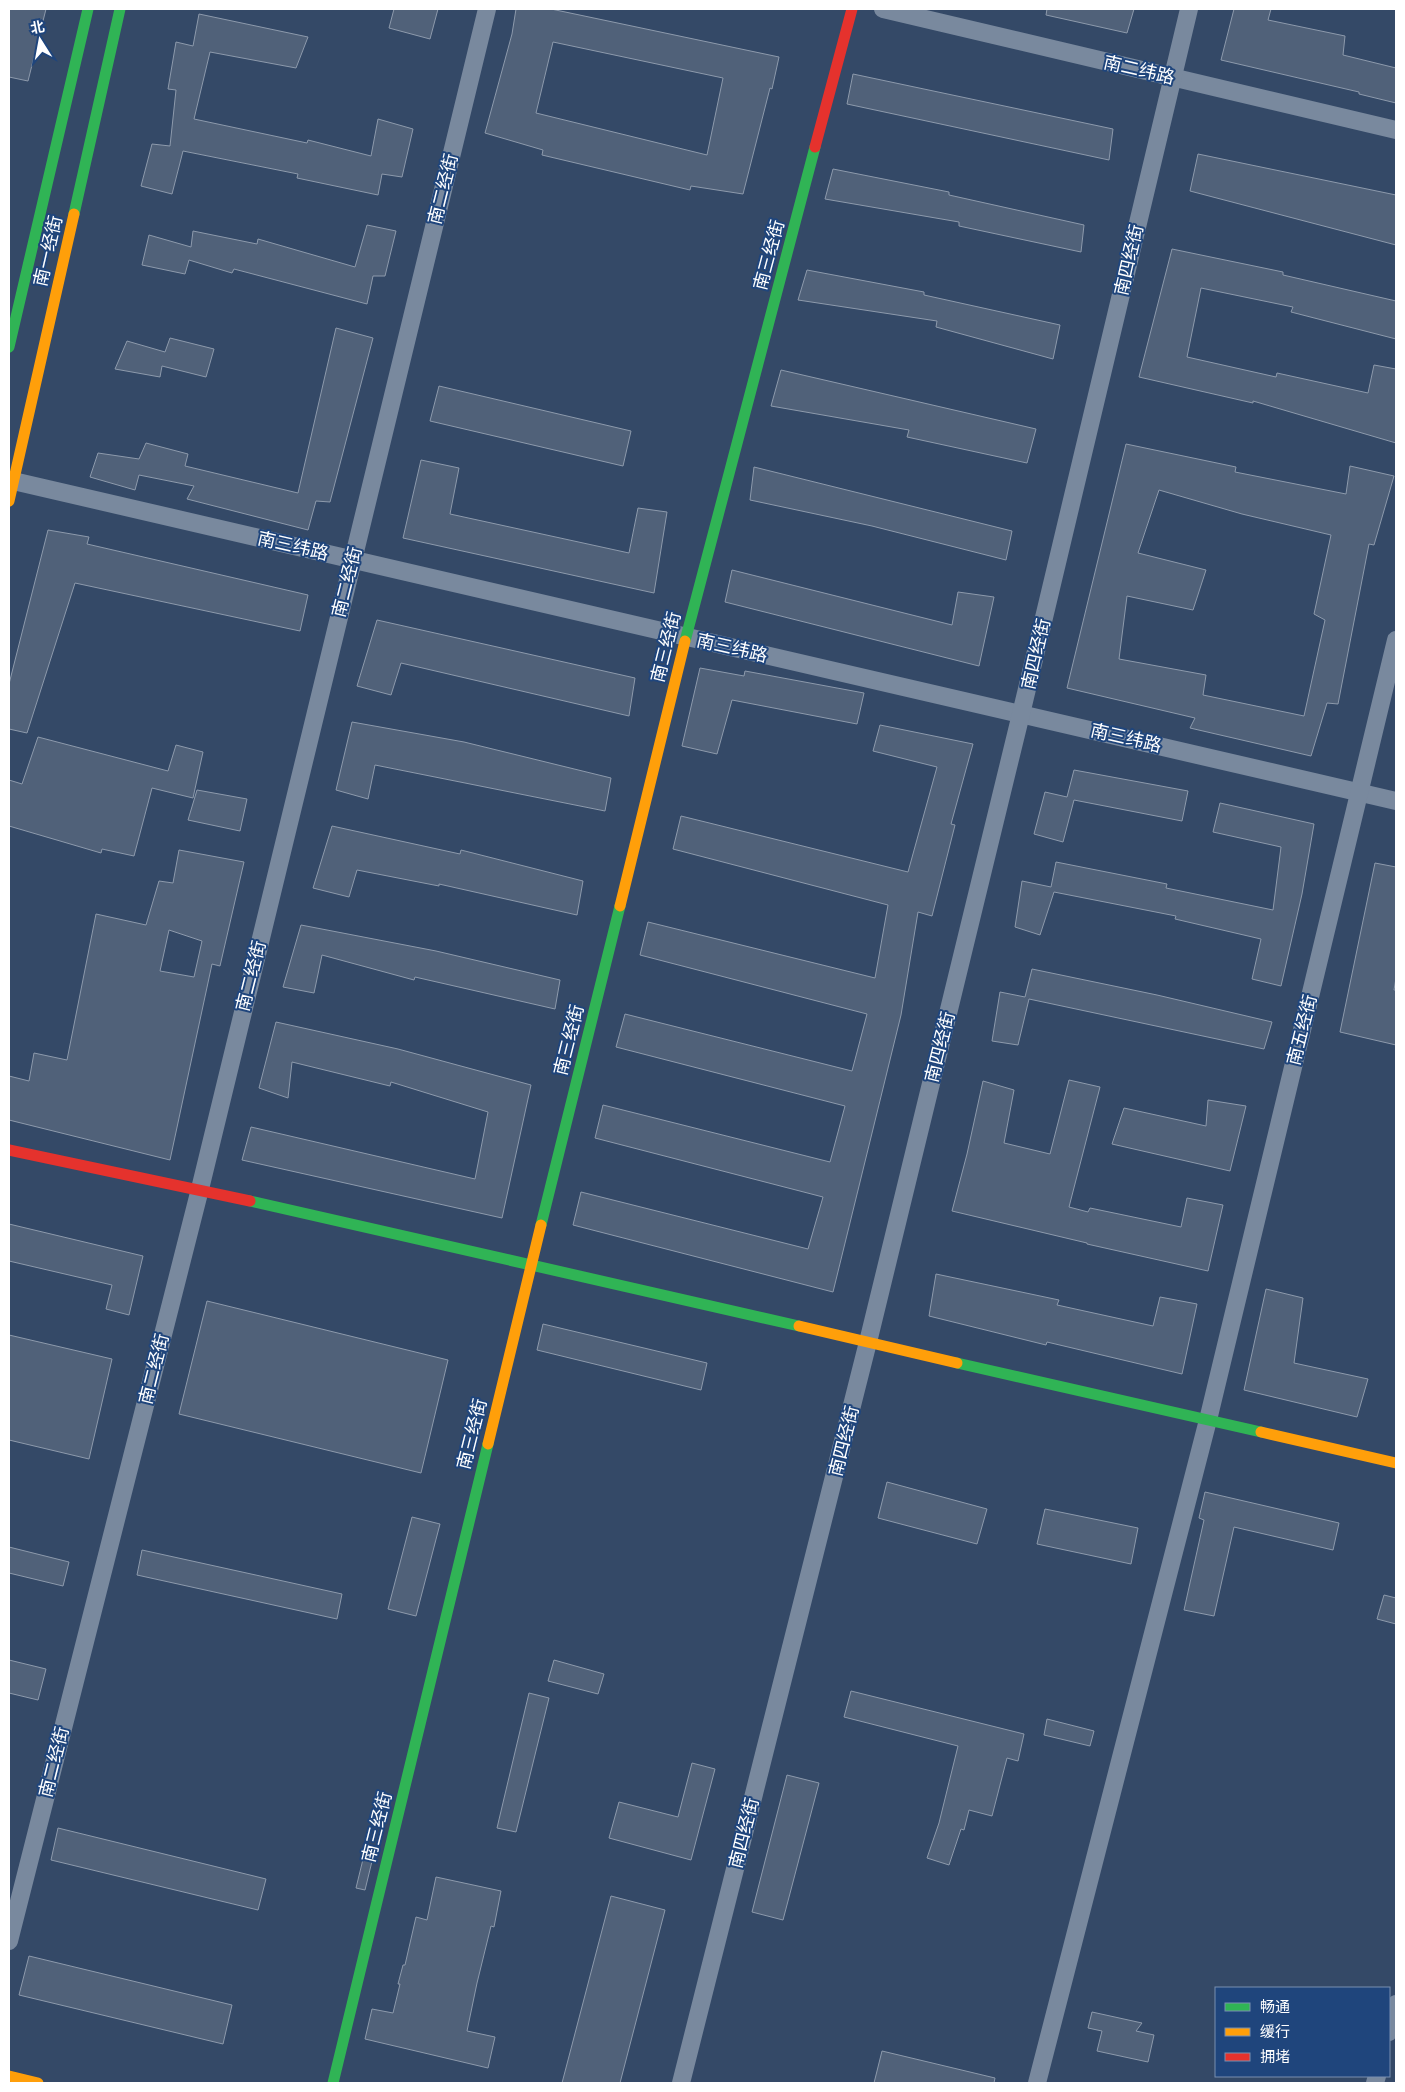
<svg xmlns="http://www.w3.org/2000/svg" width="1405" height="2092" font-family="Signika,'Noto Sans SC',sans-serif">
<rect width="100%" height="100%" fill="#344967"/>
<g fill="#506179" stroke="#8d9aac" fill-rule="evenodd">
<path d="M9,9H46L28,81L9,77Z"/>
<path d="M394,9H438L430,39L389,28Z"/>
<path d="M516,9H551L779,57L772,89L770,88L743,194L691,186L690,190L542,155L543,150L485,133L512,34ZM553,42L723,78L707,155L536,113Z"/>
<path d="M1047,9H1134L1127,33L1046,15Z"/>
<path d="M1234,9H1271L1268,20L1345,36L1343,55L1396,68V103L1359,94V92L1221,60Z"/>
<path d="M199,14L308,37L296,68L210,52L194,119L307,143L308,140L371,156L378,119L413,129L402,177L382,174L378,195L297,178L298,174L183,151L172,194L141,186L152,144L170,146L176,90L168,89L176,42L193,46Z"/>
<path d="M853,74L1113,129L1109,160L847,104Z"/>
<path d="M1198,154L1396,195V245L1190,191Z"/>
<path d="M833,169L949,192V195L1084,225L1081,252L959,226V222L825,199Z"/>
<path d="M367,225L396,231L385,276H373L367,304L234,269L232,273L189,260L185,274L142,265L149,235L191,247L193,231L257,244L258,239L355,267Z"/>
<path d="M1172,249L1283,272V275L1396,301V339L1291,312L1293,307L1201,288L1187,357L1276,377L1277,373L1368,393L1374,365L1396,369V443L1253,401V403L1139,377Z"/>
<path d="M807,270L924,292V295L1060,325L1053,359L936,327L937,321L798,300Z"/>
<path d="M336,328L373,338L330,502L316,501L308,530L187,499L194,486L139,475L135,490L90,477L98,453L139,459L146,443L188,454L185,466L298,493Z"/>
<path d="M170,338L214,349L206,377L162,366L160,377L115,369L127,341L165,352Z"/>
<path d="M781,370L1036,429L1027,463L907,437L909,430L771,406Z"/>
<path d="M439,386L631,431L623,466L430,421Z"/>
<path d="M1126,444L1236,467L1235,472L1346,494L1350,466L1394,476L1374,545L1369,544L1338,704L1327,703L1311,756L1190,728L1195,718L1067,688ZM1159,490L1242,514L1331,535L1314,614L1325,620L1304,716L1203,695L1206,675L1119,659L1127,596L1193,610L1206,570L1138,553Z"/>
<path d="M421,460L459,468L450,514L629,553L638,508L667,512L654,593L403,538Z"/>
<path d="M754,467L1012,531L1006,560L872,526L750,500Z"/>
<path d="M48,530L89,537L87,544L308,595L300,631L75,583L27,733L9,729V684Z"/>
<path d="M732,570L952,625L958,592L994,597L979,666L725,602Z"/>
<path d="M377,620L635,678L629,716L401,663L391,695L357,686Z"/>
<path d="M700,668L744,676L745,671L864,693L857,724L732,700L717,754L682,746Z"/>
<path d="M352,722L464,742L611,778L605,811L375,765L368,799L336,790Z"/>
<path d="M880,725L973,744L951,824L955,825L932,916L918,912L901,1015L833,1292L573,1225L581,1192L808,1249L823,1197L595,1138L603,1105L830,1162L845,1106L616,1047L625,1014L852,1071L867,1014L640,955L648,922L875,978L888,905L673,849L681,816L908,872L937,767L873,751Z"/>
<path d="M38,737L168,771L176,745L203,752L193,798L152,788L134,856L102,849L101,853L9,826V780L22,784Z"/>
<path d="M1074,770L1188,791L1182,821L1074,800L1063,842L1034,834L1045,792L1067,797Z"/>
<path d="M197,790L247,799L240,831L188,820Z"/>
<path d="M1220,803L1314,824L1302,894L1281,986L1252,979L1261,939L1175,919L1176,916L1054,892L1040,935L1015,927L1022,881L1051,887L1056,862L1167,884L1166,888L1273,910L1281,847L1213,832Z"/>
<path d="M332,826L460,854L461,850L583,881L577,915L439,884V886L357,870L349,897L313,888Z"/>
<path d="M179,850L244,862L220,966L212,964L170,1160L9,1120V1076L29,1081L34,1053L67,1060L96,914L146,925L159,881L173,883ZM169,930L202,941L194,977L160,971Z"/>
<path d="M1375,863L1396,867V978L1394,990H1396V1045L1340,1032Z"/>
<path d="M301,925L436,951L560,980L555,1009L415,977L414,980L322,955L314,993L283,987Z"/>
<path d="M1032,969L1157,995L1272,1022L1264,1049L1029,999L1018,1045L992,1041L1000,992L1025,997Z"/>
<path d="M276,1022L398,1049L531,1085L502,1218L242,1160L251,1127L475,1179L488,1112L391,1082L390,1086L292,1062L288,1098L259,1088Z"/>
<path d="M1069,1080L1100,1087L1069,1207L1088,1212L1090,1208L1181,1227L1187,1198L1223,1205L1208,1271L1087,1244V1243L952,1211L967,1154L983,1081L1014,1090L1004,1143L1050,1154Z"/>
<path d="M1208,1100L1246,1106L1230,1171L1112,1144L1124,1108L1206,1126Z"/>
<path d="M9,1224L143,1256L129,1315L106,1309L112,1285L9,1261Z"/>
<path d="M936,1274L1059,1300L1057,1305L1153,1326L1160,1297L1197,1304L1182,1374L1047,1342L1046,1345L929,1316Z"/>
<path d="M1266,1289L1303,1298L1294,1363L1368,1379L1357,1417L1244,1390Z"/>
<path d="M207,1301L448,1360L421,1473L179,1414Z"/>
<path d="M543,1324L707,1363L701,1390L537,1350Z"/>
<path d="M9,1335L112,1359L89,1459L9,1440Z"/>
<path d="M887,1482L987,1509L977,1544L878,1518Z"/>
<path d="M1205,1492L1339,1523L1333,1550L1234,1527L1214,1616L1184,1610L1204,1520L1199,1518Z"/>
<path d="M1045,1509L1138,1528L1131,1564L1037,1544Z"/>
<path d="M412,1517L440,1524L416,1616L388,1609Z"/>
<path d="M9,1547L69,1562L63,1586L9,1573Z"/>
<path d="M142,1550L342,1594L337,1619L137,1575Z"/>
<path d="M1384,1595L1396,1598V1624L1377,1619Z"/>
<path d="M9,1660L46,1669L38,1700L9,1693Z"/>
<path d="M554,1660L604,1674L598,1694L548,1681Z"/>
<path d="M851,1691L1024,1734L1018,1761L1007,1758L992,1816L969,1810L964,1830L961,1829L949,1865L927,1858L939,1823L958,1746L844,1717Z"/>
<path d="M529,1693L549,1698L516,1832L497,1828Z"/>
<path d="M1047,1719L1094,1731L1090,1746L1044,1735Z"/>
<path d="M692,1763L715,1769L691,1860L609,1838L619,1802L678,1817Z"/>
<path d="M787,1775L819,1783L783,1920L752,1912Z"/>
<path d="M58,1828L266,1879L258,1910L51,1860Z"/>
<path d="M365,1851L374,1853L365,1890L356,1888Z"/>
<path d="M436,1877L501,1891L494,1927L491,1926L477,1983L467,2031L495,2037L488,2068L365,2039L372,2009L393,2013L400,1984H398L403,1965H405L416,1917L427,1920Z"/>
<path d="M611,1896L665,1910L620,2083H562Z"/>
<path d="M29,1956L232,2005L223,2044L19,1995Z"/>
<path d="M1092,2012L1142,2023L1136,2031L1154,2035L1148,2062L1097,2051L1102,2031L1088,2028Z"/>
<path d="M882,2051L995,2078L994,2083H874Z"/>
</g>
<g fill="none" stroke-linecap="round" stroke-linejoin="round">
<g stroke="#79899e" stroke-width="18">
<path d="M883,9L1396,130"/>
<path d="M9,480L1396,801"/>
<path d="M9,1941L200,1189L487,9"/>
<path d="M1389,2032L1396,2004"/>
<path d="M681,2083L868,1342L1021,714L1189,9"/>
<path d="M1037,2083L1208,1420L1396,640"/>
<path d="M1375,2083L1377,2076"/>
</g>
<g stroke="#30b455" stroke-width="11">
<path d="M74,214L120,9"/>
<path d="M9,347L88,9"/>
<path d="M685,641L815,147"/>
<path d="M250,1201L799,1326"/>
<path d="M541,1225L620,906"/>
<path d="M957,1363L1261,1432"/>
<path d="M333,2083L488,1444"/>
</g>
<g stroke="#ff9f0a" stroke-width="11">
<path d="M9,501L74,214"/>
<path d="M620,906L685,641"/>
<path d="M799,1326L957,1363"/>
<path d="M1261,1432L1396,1463"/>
<path d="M488,1444L541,1225"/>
<path d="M9,2076L38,2083"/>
</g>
<g stroke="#e5322d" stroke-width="11">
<path d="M815,147L852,9"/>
<path d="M9,1150L250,1201"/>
</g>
</g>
<g text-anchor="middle" stroke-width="4" stroke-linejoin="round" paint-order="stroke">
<g font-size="18" fill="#fff" stroke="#1f457c">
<text transform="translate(1139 70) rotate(13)" y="6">南二纬路</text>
<text transform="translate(443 189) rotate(-76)" y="6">南二经街</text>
<text transform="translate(48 251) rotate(-77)" y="6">南一经街</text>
<text transform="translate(769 255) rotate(-75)" y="6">南三经街</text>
<text transform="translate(1129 260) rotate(-77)" y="6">南四经街</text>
<text transform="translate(293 546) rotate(13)" y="6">南三纬路</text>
<text transform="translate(347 582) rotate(-76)" y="6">南二经街</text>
<text transform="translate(666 647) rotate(-76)" y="6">南三经街</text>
<text transform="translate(732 648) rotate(13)" y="6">南三纬路</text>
<text transform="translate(1036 654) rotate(-77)" y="6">南四经街</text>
<text transform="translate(1126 738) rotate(13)" y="6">南三纬路</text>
<text transform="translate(251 976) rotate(-76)" y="6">南二经街</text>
<text transform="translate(1302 1030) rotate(-76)" y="6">南五经街</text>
<text transform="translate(569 1040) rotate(-76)" y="6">南三经街</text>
<text transform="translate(940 1047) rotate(-76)" y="6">南四经街</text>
<text transform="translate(154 1369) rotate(-76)" y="6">南二经街</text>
<text transform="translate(472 1434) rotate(-76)" y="6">南三经街</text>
<text transform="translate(844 1441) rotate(-76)" y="6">南四经街</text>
<text transform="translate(54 1762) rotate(-76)" y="6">南二经街</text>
<text transform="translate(377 1827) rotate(-76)" y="6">南三经街</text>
<text transform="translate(744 1833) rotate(-76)" y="6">南四经街</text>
</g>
</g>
<rect width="1405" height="2092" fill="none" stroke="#ffffff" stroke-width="20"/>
<rect x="1215" y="1987" width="175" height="90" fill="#1f457c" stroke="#798fb0"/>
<rect x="1225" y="2003" width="25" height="8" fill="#30b455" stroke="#798fb0"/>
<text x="1260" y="2012" font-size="15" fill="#ffffff">畅通</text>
<rect x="1225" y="2028" width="25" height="8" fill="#ff9f0a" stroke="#798fb0"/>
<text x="1260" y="2037" font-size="15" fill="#ffffff">缓行</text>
<rect x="1225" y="2053" width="25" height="8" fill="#e5322d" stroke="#798fb0"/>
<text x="1260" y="2062" font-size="15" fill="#ffffff">拥堵</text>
<g transform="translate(40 40) rotate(349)" stroke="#1f457c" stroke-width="4" paint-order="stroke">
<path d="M0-4L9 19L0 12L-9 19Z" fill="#ffffff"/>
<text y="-8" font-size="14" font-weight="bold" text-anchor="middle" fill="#ffffff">北</text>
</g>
</svg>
